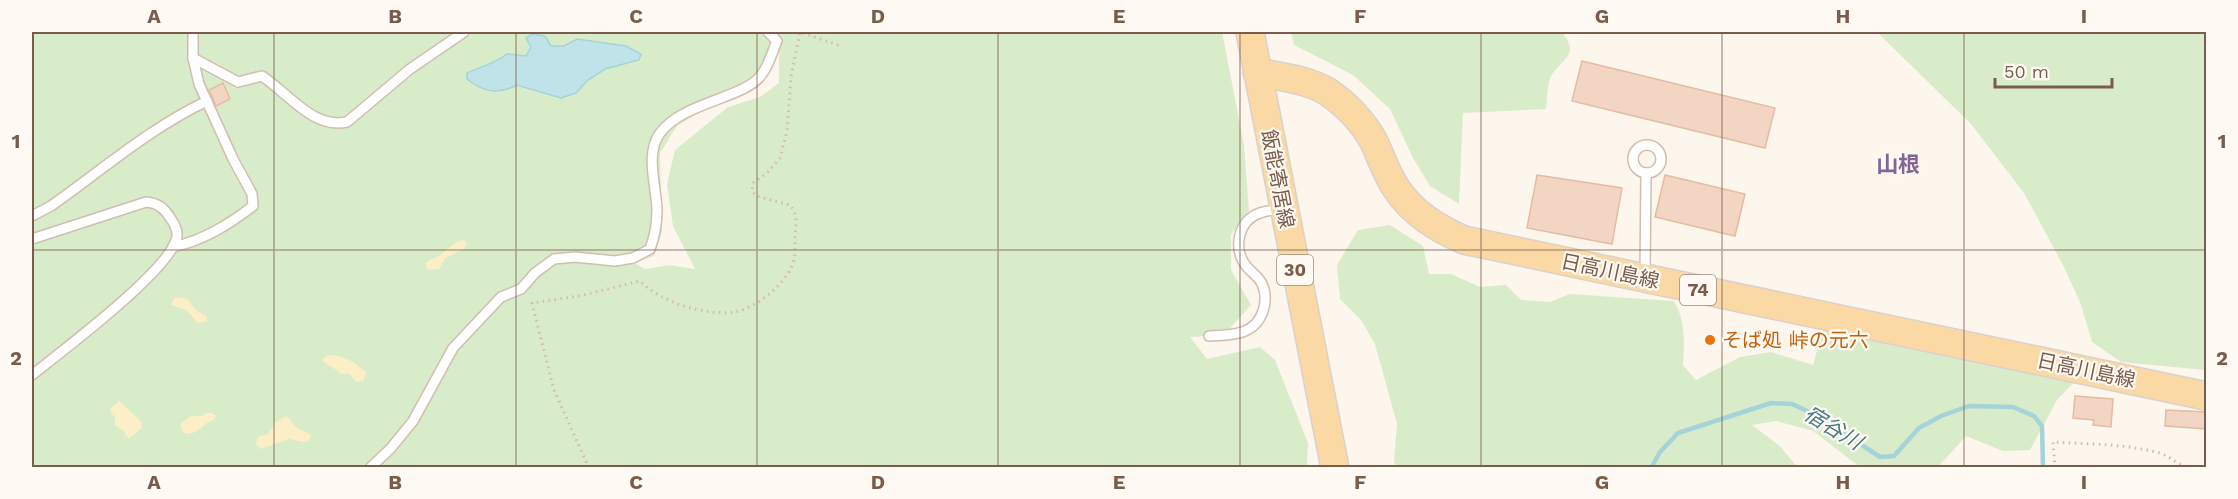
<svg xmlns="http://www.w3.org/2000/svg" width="2238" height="499" font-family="'Work Sans','Noto Sans JP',sans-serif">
<rect width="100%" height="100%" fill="#fdf6ec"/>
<g fill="#d8ecc9" fill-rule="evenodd">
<path d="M32,32H1222L1244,145L1249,211L1231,235V270L1251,305L1224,335L1190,337L1207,359L1260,347L1275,360L1308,443L1307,466L1305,468L32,467ZM779,52V83L760,97L728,107L675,150L667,184L673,226L695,269L669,265L645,269L635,263L654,256L662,232L660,153L677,126L716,102L757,88L772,70Z"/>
<path d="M1291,32H1562C1581,56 1562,58 1551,76C1547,84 1547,100 1546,109L1463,113L1459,204L1430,186L1413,158L1390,109L1353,75L1294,45Z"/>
<path d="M1877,32H2206V370L2121,362L2092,342L2080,302L2063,265L2024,193L1971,124Z"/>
<path d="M1390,225L1423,246L1429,274H1451L1480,287L1506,285L1521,300L1550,302L1570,294L1674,301C1686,322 1684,341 1683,365L1696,380L1740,357L1771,352L1813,365L1823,330L2032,366L2073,383L2057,400L2030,450L2003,451L1966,436L1938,467H1860L1813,431L1776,421L1752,425L1780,446L1797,467H1396L1394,461L1397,424L1375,344L1361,320L1340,299L1337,265L1358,230Z"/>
</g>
<g fill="#fcefc7">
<path d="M463,240L467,242L464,249L445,258L439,269L428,270L425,263C430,259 434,259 439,256C448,250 452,243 463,240Z"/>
<path d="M174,298C187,297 188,298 194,308C197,312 203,313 207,317V321L198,323L186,310L171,305Z"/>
<path d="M328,355C344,355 354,362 366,372L363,381L356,382L350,374H341C335,367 328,367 322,360Z"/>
<path d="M119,401L142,422V428L129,439L122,429L115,426V417L111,413L110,408Z"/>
<path d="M205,413H212L216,416L214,420C200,424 203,432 187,434L183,432L180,424L191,416H202Z"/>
<path d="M286,416C291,419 291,422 295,426C300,431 306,430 311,436L309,441L304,442L289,439L261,449L256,444L257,439L260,436L267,435L276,422Z"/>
</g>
<path fill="#bfe3e8" stroke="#a5d3da" stroke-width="1.5" d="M532,34L545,36L551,46H564L577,39L626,46L641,54L639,60L605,69L588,80L576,93L561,98L517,85C498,95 483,92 467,79V73C482,66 494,64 507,54L526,56L531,47L526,38Z"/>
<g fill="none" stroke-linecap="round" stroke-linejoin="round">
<path stroke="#a5d3da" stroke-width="4.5" d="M1651,468L1660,452L1678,433L1771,403L1792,404L1818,416L1880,457L1894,456L1919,428L1941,416L1969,406L2013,407L2034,416L2042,426L2043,468"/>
</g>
<g fill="#f3d5c3" stroke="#e6bba3" stroke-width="1.5">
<path d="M1582,61L1775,108L1765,148L1572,101Z"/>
<path d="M223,83L230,99L216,106L209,90Z"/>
<path d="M1537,175L1622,188L1612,244L1527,228Z"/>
<path d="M1665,175L1745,194L1735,236L1655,217Z"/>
<path d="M2075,396L2113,399L2111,427L2093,425L2094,420L2073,418Z"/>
<path d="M2166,410L2206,412V429L2165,426Z"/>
</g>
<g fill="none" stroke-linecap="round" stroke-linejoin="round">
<g stroke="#d1beb0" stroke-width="12">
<g id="service">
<path d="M193,58L238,82L262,76C289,94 313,129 347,122L410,69L464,32"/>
<circle cx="1647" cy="159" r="14"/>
<path d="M32,216L51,206C102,170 150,128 207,101"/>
<path d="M32,239L146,202C158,203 164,208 171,219C175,224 179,234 176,240C166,273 62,351 32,375"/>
<path d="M173,247C204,240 228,225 253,206L252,194L233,159L199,84L193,58V32"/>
<path d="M1645,276L1646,173"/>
<path d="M1209,336C1230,335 1255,336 1263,311C1266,303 1266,292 1262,284C1259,277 1252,273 1247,267C1232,250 1238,220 1260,213C1267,210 1276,210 1283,209"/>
<path d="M370,468L391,448L413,421L453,348L501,297L521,289L535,273L554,259L575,257L615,261L633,258L650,249C655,236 657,223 657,209C656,185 645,153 660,133C684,101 745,99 762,74C769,65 772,52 777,41L768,32"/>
</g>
</g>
<g stroke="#dad1cd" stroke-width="30">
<g id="primary">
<path d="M1250,32L1335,468"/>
<path d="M1257,72C1280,77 1307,79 1328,92C1346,104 1364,123 1374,142C1381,157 1386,173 1396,188C1412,213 1437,228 1464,240L2206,396"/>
</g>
</g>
<g stroke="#d9b8a5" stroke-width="3" stroke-dasharray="1.5 4.5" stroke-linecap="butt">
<path d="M589,468L554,390L532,303L579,296L640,281C660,302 705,316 734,312C754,309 782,287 791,268C796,259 795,247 795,236C796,225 798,215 790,205L756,196L752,191L753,183L768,172L780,158L787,131L791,77L800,32L841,46"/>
<path d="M2055,468L2053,442C2087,444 2123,444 2156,452C2169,455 2176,464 2189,468"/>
</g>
<use href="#service" stroke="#fff" stroke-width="9"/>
<use href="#primary" stroke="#fbd9a5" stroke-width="27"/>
</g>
<path fill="none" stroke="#7a5c4d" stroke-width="1.5" stroke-opacity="0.55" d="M274,32V468M516,32V468M757,32V468M998,32V468M1240,32V468M1481,32V468M1722,32V468M1964,32V468M32,250H2206"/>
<circle fill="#e8710a" stroke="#fffaf3" stroke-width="2" cx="1710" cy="340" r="6"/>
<g text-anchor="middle" stroke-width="4.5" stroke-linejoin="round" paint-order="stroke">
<g fill="#fffaf3" stroke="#a28b7f" stroke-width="1.5">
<rect x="1277" y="255" width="36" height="30" rx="4.5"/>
<rect x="1680" y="275" width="36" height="30" rx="4.5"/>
</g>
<g font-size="18" font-weight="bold" fill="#7a5c4d">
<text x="1295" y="276">30</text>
<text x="1698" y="296">74</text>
</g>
<g font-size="20" fill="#7a5c4d" stroke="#fffaf3">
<text transform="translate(1278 179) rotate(79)" y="7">飯能寄居線</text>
<text transform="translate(1610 271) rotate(12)" y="7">日高川島線</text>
<text transform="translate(2086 370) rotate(12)" y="7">日高川島線</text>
</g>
<g font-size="20" fill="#c56008" stroke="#fffaf3" text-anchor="start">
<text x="1722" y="347">そば処 峠の元六</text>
</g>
<g font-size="21" font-style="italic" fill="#437c86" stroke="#fffaf3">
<text transform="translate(1833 428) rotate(31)" y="7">宿谷川</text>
</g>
<g font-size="22" font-weight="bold" fill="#846695" stroke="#fffaf3">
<text x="1898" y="172">山根</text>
</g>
</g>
<rect width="2238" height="499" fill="none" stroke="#fffaf3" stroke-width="66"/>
<path d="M1995 78v9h117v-9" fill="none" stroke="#7a5c4d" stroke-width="3"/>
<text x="2004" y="78" font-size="18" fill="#7a5c4d" stroke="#fffaf3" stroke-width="4.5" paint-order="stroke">50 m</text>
<rect x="33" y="33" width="2172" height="433" fill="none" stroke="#7a5c4d" stroke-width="2"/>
<g font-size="20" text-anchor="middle" font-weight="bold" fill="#7a5c4d">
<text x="154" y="23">A</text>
<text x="395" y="23">B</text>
<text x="636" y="23">C</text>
<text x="878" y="23">D</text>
<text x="1119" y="23">E</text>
<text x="1360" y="23">F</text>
<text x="1602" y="23">G</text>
<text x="1843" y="23">H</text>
<text x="2084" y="23">I</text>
<text x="16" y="148">1</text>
<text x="2222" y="148">1</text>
<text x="16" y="365">2</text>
<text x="2222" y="365">2</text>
<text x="154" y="489">A</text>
<text x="395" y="489">B</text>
<text x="636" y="489">C</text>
<text x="878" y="489">D</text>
<text x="1119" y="489">E</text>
<text x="1360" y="489">F</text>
<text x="1602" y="489">G</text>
<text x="1843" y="489">H</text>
<text x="2084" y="489">I</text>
</g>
</svg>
